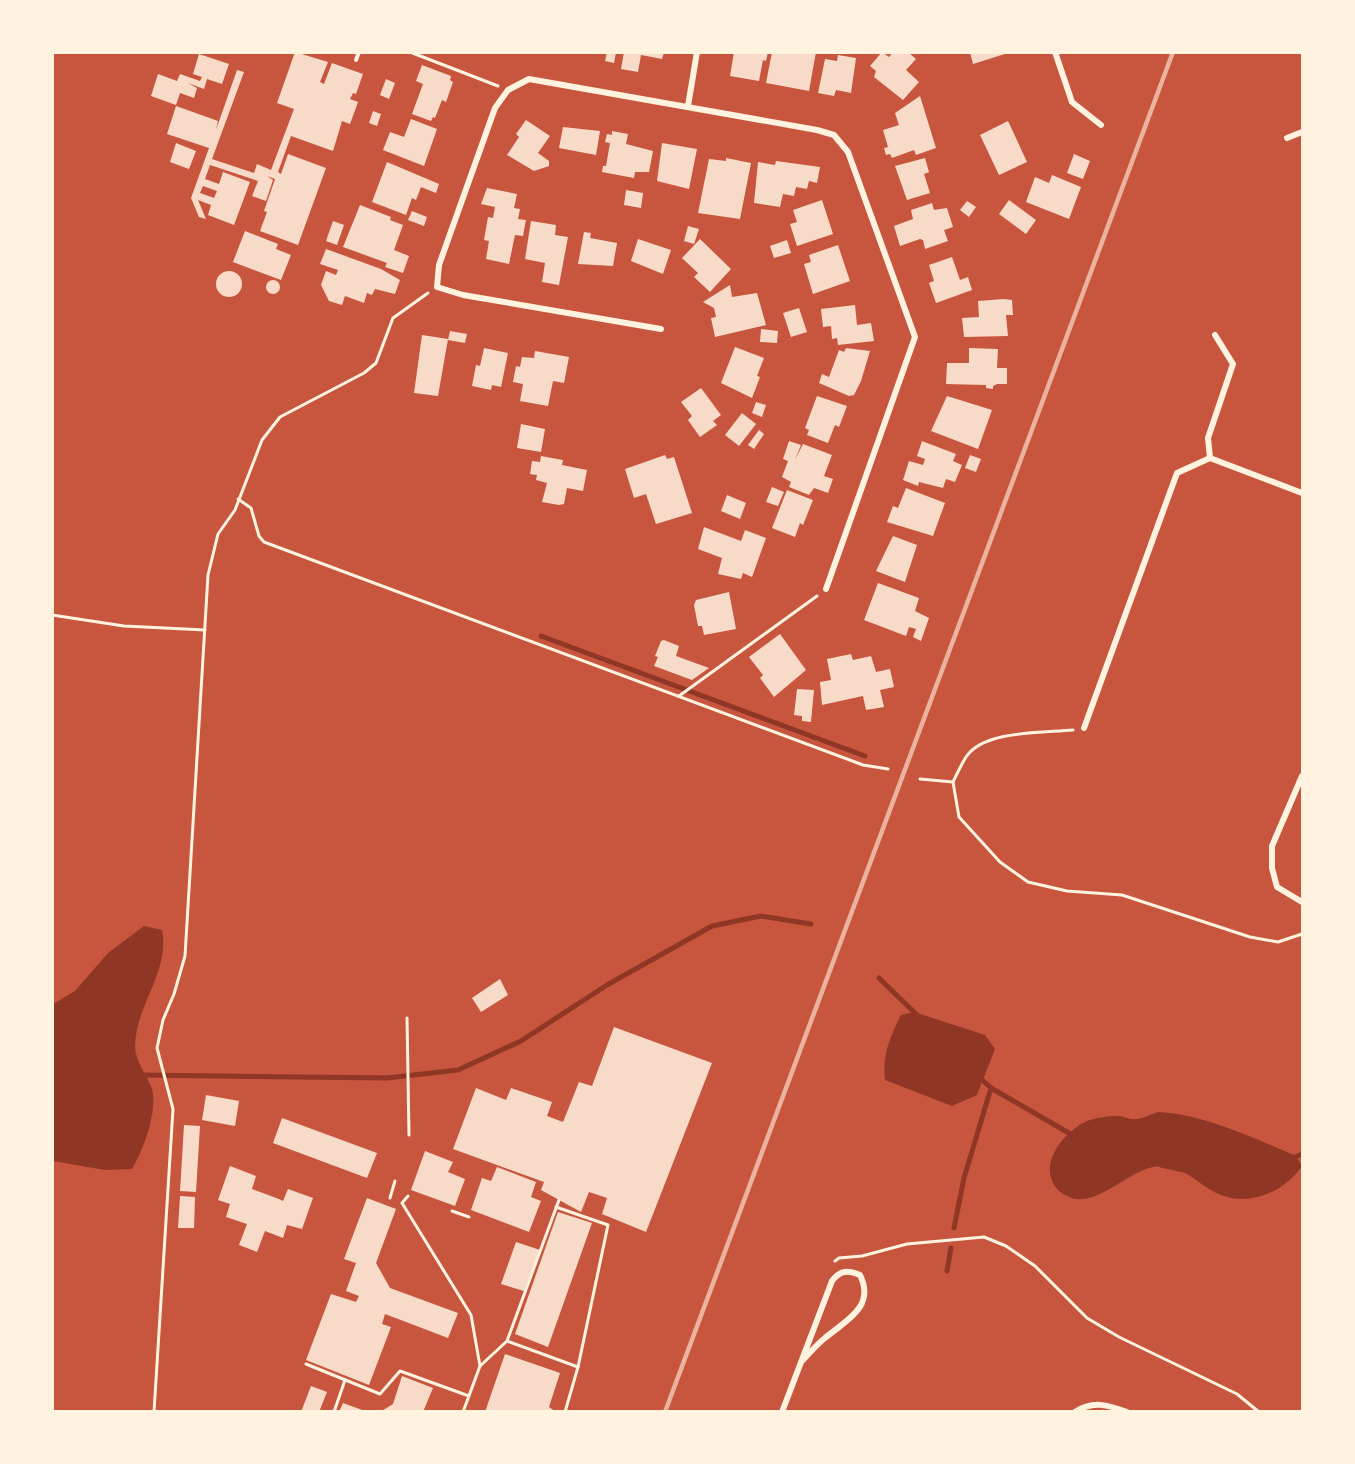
<svg xmlns="http://www.w3.org/2000/svg" width="1355" height="1464" font-family="Overpass,sans-serif">
<rect width="100%" height="100%" fill="#c8553d"/>
<g fill="#8f3625">
<path d="M144,926L162,930C170,972 136,1004 135,1046C135,1061 147,1075 152,1089C158,1111 143,1151 132,1169L105,1170L53,1161V1004L75,991L108,953Z"/>
<path d="M914,1012L985,1035L995,1049L977,1095L952,1106L885,1080C882,1055 890,1037 901,1015Z"/>
<path d="M1158,1112C1203,1114 1254,1138 1296,1156L1302,1166C1283,1194 1243,1210 1211,1190C1196,1181 1181,1166 1163,1166C1133,1166 1111,1196 1083,1199C1073,1200 1065,1196 1058,1190C1036,1166 1063,1132 1087,1121C1094,1118 1110,1116 1118,1116C1124,1116 1130,1120 1136,1119C1143,1119 1151,1114 1158,1112Z"/>
</g>
<g fill="none" stroke-linecap="round" stroke-linejoin="round">
<g stroke="#8f3625" stroke-width="5">
<path d="M541,636L865,756"/>
<path d="M879,978L918,1016"/>
<path d="M139,1075L387,1078L458,1070L521,1041L607,985L712,926L761,916L811,924"/>
<path d="M978,1076L991,1088L1074,1136"/>
<path d="M1290,1159L1302,1154"/>
<path d="M1161,1165L1184,1170"/>
<path d="M954,1228L964,1178L991,1088"/>
<path d="M947,1271L951,1248"/>
</g>
</g>
<g fill="#f7dbc8" fill-rule="evenodd">
<path d="M295,52L328,62L320,82L324,84L332,63L363,74L356,94L353,93L350,99L358,102L350,124L342,121L333,151L291,136L278,172L281,174L288,154L326,168L298,245L260,231L267,212L264,211L275,179L267,176L273,180L266,201L252,196L258,181L210,165L205,179L219,184L223,172L250,182L234,225L208,215L211,205L198,200L206,219L199,217L191,198L209,148L167,134L176,106L218,121L216,130L237,70L244,72L212,159L254,173L257,164L271,170L294,109L277,103ZM203,186L217,191L214,198L200,193Z"/>
<path d="M607,52H616L614,63L605,61Z"/>
<path d="M624,52H664L662,59L641,55L638,72L621,69Z"/>
<path d="M734,52H768L766,61L763,60L759,81L730,76Z"/>
<path d="M772,52H816L809,91L766,83Z"/>
<path d="M882,52L889,57L893,52H908L916,59L906,70L919,82L903,100L874,77L876,71L870,66Z"/>
<path d="M970,52H1008V53L973,64Z"/>
<path d="M199,54L229,64L222,84L207,79L204,89L188,83L197,88L194,98L180,93L176,105L151,96L158,74L177,81L180,74L200,81L202,77L193,74Z"/>
<path d="M838,55L856,58L851,93L836,90L834,96L818,93L825,59L837,61Z"/>
<path d="M422,65L451,76L450,80L453,82L446,102L442,100L435,118L433,117L431,121L412,114L423,84L416,81Z"/>
<path d="M386,79L395,83L389,99L380,95Z"/>
<path d="M920,96L936,148L916,155L914,150L892,158L890,154L886,155L884,148L888,147L883,130L899,125L895,113Z"/>
<path d="M373,111L381,114L377,126L369,123Z"/>
<path d="M411,119L437,129L424,166L383,150L390,132L404,137Z"/>
<path d="M526,120L550,136L538,153L549,161V166L534,171L507,155L519,137L516,134Z"/>
<path d="M1008,121L1027,162L999,175L980,135Z"/>
<path d="M563,127L600,131L596,155L559,148Z"/>
<path d="M612,131L628,134L626,144L653,151L649,172H635L634,178L602,172L603,166H606L610,143L605,142L607,134L612,135Z"/>
<path d="M176,143L196,151L189,169L170,162Z"/>
<path d="M662,143L697,149L689,189L657,181Z"/>
<path d="M1074,154L1090,161L1083,179L1067,173Z"/>
<path d="M726,158L751,163L740,219L698,213L709,159L726,161Z"/>
<path d="M925,158L929,172L924,174L930,193L907,200L895,166Z"/>
<path d="M776,161L820,167L817,183L809,181L807,189L796,187L794,196L783,194L780,207L754,203L758,162L775,165Z"/>
<path d="M387,162L439,184L436,193L421,187L416,200L412,198L406,215L372,202Z"/>
<path d="M1052,175L1081,187L1069,219L1026,202L1035,177L1049,183Z"/>
<path d="M487,188L517,194L514,208L520,209L518,219L526,220L523,236L515,235L509,264L486,259L489,241L484,240L488,217L493,218L495,207L481,204Z"/>
<path d="M626,190L643,193L641,208L624,205Z"/>
<path d="M822,200L833,234L797,246L790,224L797,222L793,210Z"/>
<path d="M1009,200L1036,220L1026,234L999,214Z"/>
<path d="M967,201L976,207L969,217L960,210Z"/>
<path d="M932,203L934,210L947,208L953,227L944,230L948,241L925,249L923,240L920,239L900,246L894,226L913,219L911,210Z"/>
<path d="M360,205L391,217L390,220L403,225L394,250L409,256L403,273L385,267L387,263L343,247Z"/>
<path d="M412,211L427,217L424,226L408,220Z"/>
<path d="M333,221L344,225L337,245L326,241Z"/>
<path d="M531,221L556,225L555,235L568,237L559,285L542,282L545,263L525,259Z"/>
<path d="M688,226L699,229L694,244L684,241Z"/>
<path d="M245,231L278,244L276,249L291,255L281,280L233,262Z"/>
<path d="M584,232L591,233L590,238L617,243L613,266L578,264Z"/>
<path d="M638,239L671,250L663,274L631,261Z"/>
<path d="M700,239L731,269L710,292L694,277L698,273L682,258Z"/>
<path d="M787,240L791,253L774,258L770,246Z"/>
<path d="M838,245L850,281L813,294L804,264L811,262L809,255Z"/>
<path d="M326,249L381,269L400,280L395,294L375,289L372,295L367,293L364,303L345,296L342,305L329,301L321,285L326,271L336,275L338,270L320,264Z"/>
<path d="M952,257L960,280L968,277L972,290L936,303L929,283L934,281L929,265Z"/>
<circle cx="229" cy="284" r="13"/>
<circle cx="273" cy="287" r="7"/>
<path d="M730,285L732,297L757,293L766,325L715,337L711,318L716,317L714,308L703,302Z"/>
<path d="M1004,299L1012,300L1013,315H1006L1008,336L964,337L962,318L979,317L978,301Z"/>
<path d="M855,305L857,325L871,323L874,341L838,345L837,338L832,339L831,326L823,327L821,309Z"/>
<path d="M799,308L807,332L791,337L783,313Z"/>
<path d="M761,329L778,331L777,343L760,342Z"/>
<path d="M450,331L467,334L465,343L448,340Z"/>
<path d="M422,335L448,339L438,396L414,393Z"/>
<path d="M735,347L764,358L757,376L760,377L752,398L721,383Z"/>
<path d="M484,348L508,353L501,387L492,385L491,390L472,386L476,365L480,366Z"/>
<path d="M846,348L870,351L861,381L854,395L849,396L819,383L822,374L829,377L839,350L844,352Z"/>
<path d="M969,348L998,349L997,368H1007V384H997L993,386V389L986,388V385L946,384L947,363H969Z"/>
<path d="M535,351L569,357L564,383L553,381L548,406L520,401L523,384L513,382L516,366L520,367L522,357L534,358Z"/>
<path d="M701,388L721,415L713,421L717,425L700,437L688,420L692,416L681,402Z"/>
<path d="M817,396L847,406L839,427L835,425L828,443L807,435L809,430L805,428Z"/>
<path d="M947,396L992,410L978,449L931,431Z"/>
<path d="M756,402L766,405L762,417L752,413Z"/>
<path d="M742,413L756,424L739,446L725,435Z"/>
<path d="M521,424L545,429L541,452L517,448Z"/>
<path d="M759,430L764,434L754,449L748,445Z"/>
<path d="M789,441L801,445L795,460L803,444L832,455L824,476L833,479L828,493L814,488L809,495L789,487L791,482L782,477L788,461L783,459Z"/>
<path d="M922,441L956,454L953,461L962,465L955,482L946,479L943,488L919,482L918,486L903,480L909,461L923,465L925,459L917,456Z"/>
<path d="M665,455L667,459L674,457L692,513L656,524L646,494L634,498L625,469Z"/>
<path d="M970,455L981,459L976,472L965,468Z"/>
<path d="M541,456L563,460L562,465L587,470L583,491L567,488L564,504L559,505L542,502L547,483L536,480L537,475L530,474L532,461L540,462Z"/>
<path d="M772,487L784,492L778,506L766,502Z"/>
<path d="M906,488L945,503L933,536L887,522L893,506L898,508Z"/>
<path d="M787,490L813,500L803,525L800,523L795,537L772,528Z"/>
<path d="M727,495L746,503L740,519L721,511Z"/>
<path d="M704,527L741,541L745,530L766,538L752,577L743,573L741,579L718,574L722,558L698,549Z"/>
<path d="M893,536L917,545L905,582L876,571Z"/>
<path d="M878,583L919,598L915,611L929,618L921,641L913,637L916,629L909,627L906,636L864,620Z"/>
<path d="M729,592L736,629L704,635L702,626H698L694,605L696,600Z"/>
<path d="M780,634L806,670L774,697L760,678L763,675L749,657Z"/>
<path d="M664,640L679,646L676,656L709,668L692,680L654,666L658,657L655,656L661,641Z"/>
<path d="M851,654L853,660L871,656L876,672L890,669L894,687L880,690L884,707L866,710L863,696L822,705L820,682L831,680L827,659Z"/>
<path d="M797,689L814,690L811,722L802,721V716L794,715Z"/>
<path d="M500,979L508,995L481,1012L472,998Z"/>
<path d="M614,1027L712,1063L646,1232L602,1214L607,1198L589,1192L581,1212L541,1190L544,1182L453,1149L476,1088L506,1100L511,1088L552,1102L547,1116L563,1122L579,1082L592,1086Z"/>
<path d="M206,1095L239,1101L235,1126L202,1120Z"/>
<path d="M282,1118L377,1153L367,1178L273,1143Z"/>
<path d="M184,1125L200,1126L196,1192L180,1191Z"/>
<path d="M425,1151L453,1162L448,1172L465,1179L455,1206L411,1190Z"/>
<path d="M230,1166L256,1176L252,1189L279,1199L283,1201L288,1189L313,1198L302,1229L287,1225L283,1238L265,1231L257,1252L239,1245L247,1224L226,1217L230,1204L218,1200Z"/>
<path d="M497,1167L536,1182L531,1197L541,1201L529,1232L471,1210L482,1178L491,1181Z"/>
<path d="M180,1196L195,1197L194,1228H178Z"/>
<path d="M367,1198L396,1209L376,1263L390,1288L458,1313L448,1338L385,1314L382,1324L391,1327L369,1385L306,1360L331,1294L356,1302L359,1296L346,1291L356,1263L344,1259Z"/>
<path d="M558,1212L592,1223L548,1347L515,1334Z"/>
<path d="M516,1242L540,1250L524,1291L501,1284Z"/>
<path d="M505,1354L560,1373L549,1407L556,1412H485Z"/>
<path d="M402,1376L433,1388L423,1412H380L393,1404Z"/>
<path d="M311,1386L327,1392L319,1412H301Z"/>
<path d="M343,1403L365,1411V1412H339Z"/>
</g>
<g fill="none" stroke-linecap="round" stroke-linejoin="round">
<g stroke="#fff3e0" stroke-width="3">
<path d="M410,52L498,86"/>
<path d="M238,499L251,508L259,536L264,542L863,765L888,769"/>
<path d="M52,615L124,626L205,630"/>
<path d="M679,696L817,596"/>
<path d="M920,779L953,782C957,774 961,765 966,757C984,730 1043,733 1073,730"/>
<path d="M953,782L959,817L1000,862L1028,882L1067,891L1122,895L1250,937L1278,942L1302,934"/>
<path d="M407,1018L409,1135"/>
<path d="M408,1196L402,1203L471,1315L480,1366"/>
<path d="M390,1198L395,1181"/>
<path d="M556,1207L608,1225L578,1367L565,1412"/>
<path d="M452,1211L469,1217"/>
<path d="M835,1261L839,1258L862,1256L907,1244L984,1237L1006,1246L1035,1266L1087,1318L1119,1337L1237,1394L1259,1412"/>
<path d="M507,1341L578,1367"/>
<path d="M306,1364L380,1394L400,1371L469,1396"/>
<path d="M154,1412L173,1109L157,1048L163,1020L174,994L185,956L208,575L218,534L235,510L262,440L280,417L364,373L376,363L393,318L428,293"/>
<path d="M334,1412L345,1380"/>
<path d="M463,1412L480,1366L507,1341L559,1200"/>
</g>
<path stroke="#fff3e0" stroke-width="4" d="M356,60L359,52"/>
<g stroke="#fff3e0" stroke-width="6">
<path d="M1055,52L1072,102L1101,125"/>
<path d="M688,106L697,52"/>
<path d="M1287,138L1302,132"/>
<path d="M661,329L463,295L437,287L439,265L495,108L508,90L529,79L817,130L834,135L848,152L915,337L826,589"/>
<path d="M1210,458L1302,493"/>
<path d="M1084,728L1177,473L1210,458L1208,438L1233,364L1215,335"/>
<path d="M1302,776L1272,846V868L1277,887L1302,902"/>
<path d="M782,1412L832,1281C840,1270 848,1270 860,1275C876,1307 845,1321 825,1338C816,1345 809,1354 801,1362"/>
<path d="M1075,1412C1093,1400 1108,1405 1127,1412"/>
</g>
<path stroke="#e9b49f" stroke-width="4.5" d="M665,1412L1173,52"/>
</g>
<rect width="1355" height="1464" fill="none" stroke="#fff3e0" stroke-width="108"/>
</svg>
